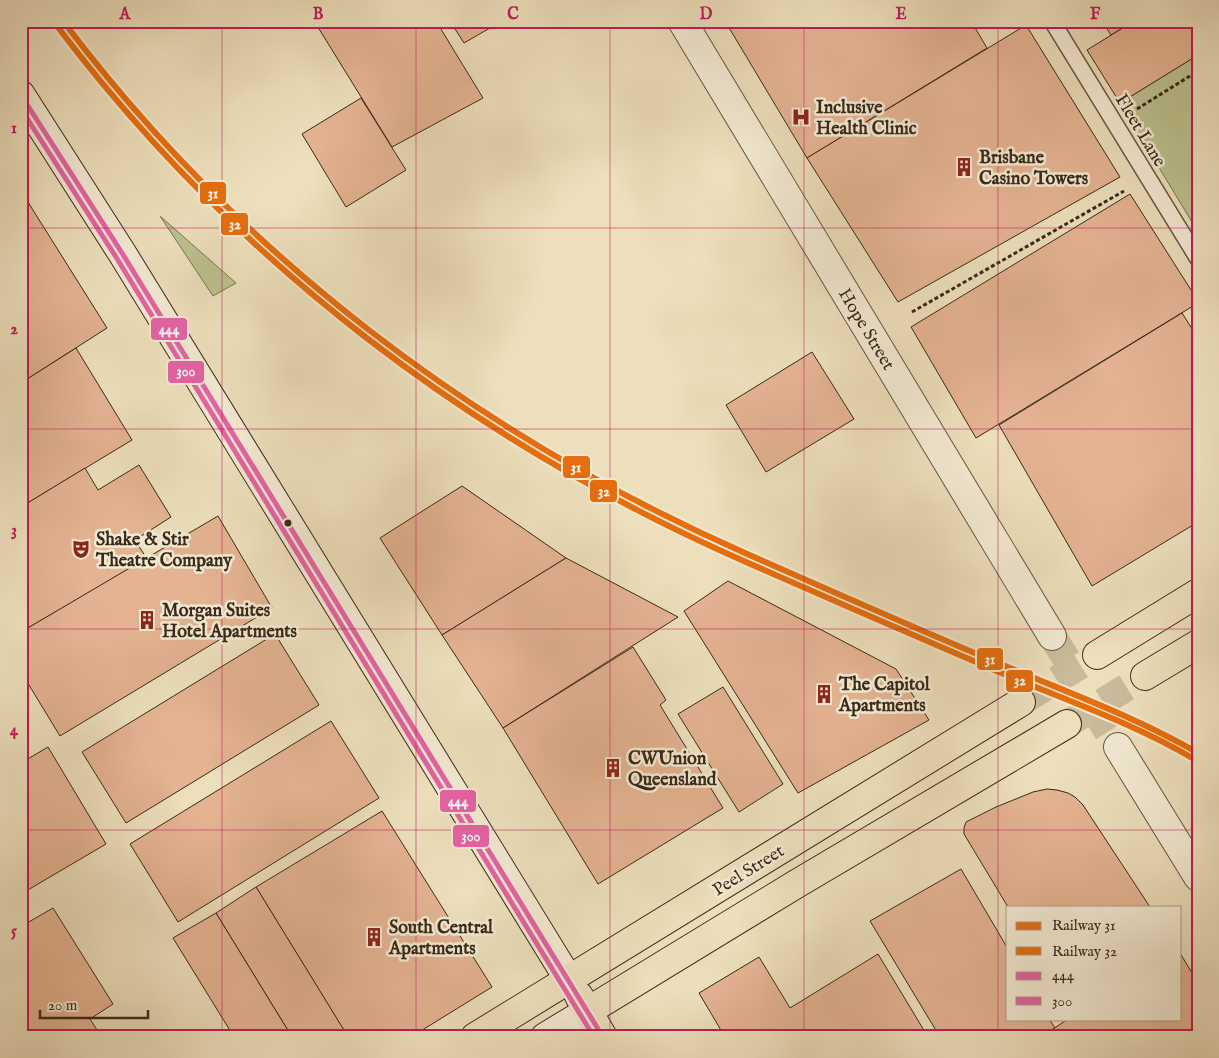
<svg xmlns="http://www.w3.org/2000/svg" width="1219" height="1058" font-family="'IM FELL English',serif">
<rect width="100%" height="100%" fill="#eddfbc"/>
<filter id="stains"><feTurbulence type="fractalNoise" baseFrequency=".004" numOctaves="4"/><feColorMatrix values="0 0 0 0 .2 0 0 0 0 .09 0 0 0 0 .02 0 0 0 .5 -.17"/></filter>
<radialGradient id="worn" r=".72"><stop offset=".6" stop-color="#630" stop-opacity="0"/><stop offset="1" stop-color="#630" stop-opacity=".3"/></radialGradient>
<g fill="#bcc18e" stroke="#7a7554">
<path d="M1198,55V232L1120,103Z"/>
<path d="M160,216L236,283L213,296Z"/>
</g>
<g fill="#e4b392" stroke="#392919">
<path d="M321,21H436L483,98L392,147L316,24Z"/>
<path d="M450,21H502L464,43Z"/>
<path d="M725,21H971L987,48L807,158Z"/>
<path d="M1102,21H1134L1111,35Z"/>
<path d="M1134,21H1198V55L1120,103L1087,50Z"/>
<path d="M1026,25L1120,177L898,302L807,158Z"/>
<path d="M361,98L406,170L346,207L302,134Z"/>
<path d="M21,191L107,328L21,383Z"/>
<path d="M1130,194L1198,301V303L976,438L911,327Z"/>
<path d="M1182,313L1198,338V522L1092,586L999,425Z"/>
<path d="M76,348L132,440L21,507V383Z"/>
<path d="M812,352L854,419L766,472L726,405Z"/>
<path d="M139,465L171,517L135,540L147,559L21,632V507L85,468L98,490Z"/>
<path d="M462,486L566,558L442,635L380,538Z"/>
<path d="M218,516L272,608L60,736L21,672V632Z"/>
<path d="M566,558L678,617L503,728L442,635Z"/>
<path d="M728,581L896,669L929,720L798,793L684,611Z"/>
<path d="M275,634L319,705L126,823L82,752Z"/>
<path d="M633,647L666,700L660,705L723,808L598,884L503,728Z"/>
<path d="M723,687L783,784L739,812L678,714Z"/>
<path d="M331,721L379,798L178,922L130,844Z"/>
<path d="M48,747L106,844L21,894V763Z"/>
<path d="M1047,789L1057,790L1068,793L1075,797L1083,805L1150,907H1008L964,834V828L966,822L996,807L1033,792Z"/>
<path d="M382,811L492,987L411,1037H348L256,887Z"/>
<path d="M961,869L1008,949V1019H1049L1055,1028L1041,1037H940L870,921Z"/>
<path d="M256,887L347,1035L345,1037H292L216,913Z"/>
<path d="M53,908L113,1004L90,1019L101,1036L100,1037H21V914L27,923Z"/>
<path d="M216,913L292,1037H234L173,938Z"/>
<path d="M1180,953L1198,983V1037H1041L1068,1019H1180Z"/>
<path d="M878,954L928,1037H725L699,993L759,957L790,1008Z"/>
</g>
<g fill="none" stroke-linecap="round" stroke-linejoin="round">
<g stroke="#c9bb9b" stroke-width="28" stroke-dasharray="28 14" stroke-linecap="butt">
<path d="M1052,636L1073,669"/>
<path d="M1093,708L1118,747"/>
</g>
<g stroke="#c9bb9b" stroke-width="28" stroke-dasharray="28 14" stroke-linecap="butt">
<path d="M1021,702L1097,655"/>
<path d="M1067,724L1145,676"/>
</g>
<g stroke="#665642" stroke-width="18">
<path id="lane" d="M1052,21L1198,259"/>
</g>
<g stroke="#665642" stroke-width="30">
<g id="street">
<path d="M682,21L1052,636"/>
<path d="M1118,747L1198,877"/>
</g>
</g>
<g stroke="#392919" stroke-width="30">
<g id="secondary">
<path d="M21,95L122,253L569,980"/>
<path d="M545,1037L588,1011"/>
</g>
</g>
<g stroke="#392919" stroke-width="30">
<g id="primary">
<path d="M1097,655L1198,593"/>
<path d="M1145,676L1198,644"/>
<path d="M579,996L603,1037"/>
<path d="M588,1011L798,883L1067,724"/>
<path d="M475,1037L1021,702"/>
</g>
</g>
<g stroke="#392919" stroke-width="3" stroke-dasharray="4 2.5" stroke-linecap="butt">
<path d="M1137,109L1198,71"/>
<path d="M912,312L1124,191"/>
</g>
<use href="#lane" stroke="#f3ead3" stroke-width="15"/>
<use href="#street" stroke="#f3ead3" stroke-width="28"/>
<use href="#secondary" stroke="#f3ead3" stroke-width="28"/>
<use href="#primary" stroke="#eddfbc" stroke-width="28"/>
<g stroke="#f3ead3" stroke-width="9">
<path id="bus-1" d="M21,95L122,253L603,1037"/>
</g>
<g stroke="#f3ead3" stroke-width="9">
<path id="bus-2" d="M21,109L116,257L594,1037"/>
</g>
<use href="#bus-1" stroke="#e463a4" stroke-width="5"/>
<use href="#bus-2" stroke="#e463a4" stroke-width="5"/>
<g stroke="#f3ead3" stroke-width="10">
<path id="rail-1" d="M63,21C240,256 476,434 745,553C831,591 917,629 1003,665C1069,693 1136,717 1198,753"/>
</g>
<g stroke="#f3ead3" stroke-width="10">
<path id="rail-2" d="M57,26C236,263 475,443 746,562C830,599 915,636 999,672C1065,700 1133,723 1194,759"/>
</g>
<use href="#rail-1" stroke="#e56e0f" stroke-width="6"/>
<use href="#rail-2" stroke="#e56e0f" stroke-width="6"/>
</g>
<path fill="none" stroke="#c2185b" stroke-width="1" stroke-opacity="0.55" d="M222,21V1037M416,21V1037M610,21V1037M804,21V1037M998,21V1037M21,228H1198M21,429H1198M21,629H1198M21,830H1198"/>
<defs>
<g id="hospital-bare" transform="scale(1.5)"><path d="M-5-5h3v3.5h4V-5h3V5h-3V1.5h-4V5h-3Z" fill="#8f2418" stroke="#f3ead3" stroke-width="2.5" paint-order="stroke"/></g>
<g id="building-bare" transform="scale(1.5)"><path d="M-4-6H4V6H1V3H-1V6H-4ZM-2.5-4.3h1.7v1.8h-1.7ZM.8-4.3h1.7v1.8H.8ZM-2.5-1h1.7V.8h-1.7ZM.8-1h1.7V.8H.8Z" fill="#8f2418" stroke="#f3ead3" stroke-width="2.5" paint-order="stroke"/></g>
<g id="theatre-bare" transform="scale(1.5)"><path d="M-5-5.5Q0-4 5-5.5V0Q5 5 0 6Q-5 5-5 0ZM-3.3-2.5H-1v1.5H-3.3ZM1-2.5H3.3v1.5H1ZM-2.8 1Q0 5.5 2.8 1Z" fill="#8f2418" stroke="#f3ead3" stroke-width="2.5" paint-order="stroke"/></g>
</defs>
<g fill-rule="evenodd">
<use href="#hospital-bare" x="801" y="117"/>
<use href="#building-bare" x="964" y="167"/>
<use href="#theatre-bare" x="81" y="549"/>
<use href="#building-bare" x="147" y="620"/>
<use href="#building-bare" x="824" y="694"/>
<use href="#building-bare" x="613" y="768"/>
<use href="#building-bare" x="374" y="937"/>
</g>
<circle fill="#392919" stroke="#f3ead3" stroke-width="2" cx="288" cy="523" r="4.5"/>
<g text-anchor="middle" stroke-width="5" stroke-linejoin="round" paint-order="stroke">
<g font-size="18" font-weight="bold" fill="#392919" stroke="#f3ead3" text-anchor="start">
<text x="816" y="113">Inclusive<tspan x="816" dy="21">Health Clinic</tspan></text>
<text x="979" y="163">Brisbane<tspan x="979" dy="21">Casino Towers</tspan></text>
<text x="96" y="545">Shake &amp; Stir<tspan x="96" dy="21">Theatre Company</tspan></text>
<text x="162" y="616">Morgan Suites<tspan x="162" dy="21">Hotel Apartments</tspan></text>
<text x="839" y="690">The Capitol<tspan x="839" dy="21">Apartments</tspan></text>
<text x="628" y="764">CWUnion<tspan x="628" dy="21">Queensland</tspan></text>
<text x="389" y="933">South Central<tspan x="389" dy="21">Apartments</tspan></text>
</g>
<g font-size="18" fill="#392919" stroke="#f3ead3">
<text transform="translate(1141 130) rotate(59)" y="6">Fleet Lane</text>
<text transform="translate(867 329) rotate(59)" y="6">Hope Street</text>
<text transform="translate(748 870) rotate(-32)" y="6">Peel Street</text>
</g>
</g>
<g stroke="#f3ead3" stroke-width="2">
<rect x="199" y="181" width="28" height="24" rx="5" fill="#e56e0f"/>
<rect x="220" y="212" width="29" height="24" rx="5" fill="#e56e0f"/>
<rect x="150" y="317" width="38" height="24" rx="5" fill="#e463a4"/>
<rect x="167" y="360" width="38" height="24" rx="5" fill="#e463a4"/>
<rect x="562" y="455" width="29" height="24" rx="5" fill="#e56e0f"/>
<rect x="589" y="479" width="29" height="24" rx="5" fill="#e56e0f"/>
<rect x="976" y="647" width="28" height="24" rx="5" fill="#e56e0f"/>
<rect x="1005" y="669" width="29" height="24" rx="5" fill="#e56e0f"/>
<rect x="439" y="789" width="38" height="24" rx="5" fill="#e463a4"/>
<rect x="452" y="824" width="38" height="24" rx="5" fill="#e463a4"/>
</g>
<g font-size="14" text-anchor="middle" font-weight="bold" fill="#fff">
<text x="213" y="198">31</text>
<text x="235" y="229">32</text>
<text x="169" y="334">444</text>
<text x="186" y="376">300</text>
<text x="576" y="472">31</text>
<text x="604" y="496">32</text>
<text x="990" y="664">31</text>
<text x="1020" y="685">32</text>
<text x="458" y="806">444</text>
<text x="471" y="841">300</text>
</g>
<rect width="1219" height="1058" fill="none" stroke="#eddfbc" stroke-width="55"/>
<rect x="1006" y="906" width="175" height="115" fill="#f3ead3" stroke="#a99d89"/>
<rect x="1016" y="922" width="25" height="8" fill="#e56e0f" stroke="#a99d89"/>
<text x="1052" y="930" font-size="15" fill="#392919">Railway 31</text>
<rect x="1016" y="947" width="25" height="8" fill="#e56e0f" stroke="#a99d89"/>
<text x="1052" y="956" font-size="15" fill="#392919">Railway 32</text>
<rect x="1016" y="972" width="25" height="8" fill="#e463a4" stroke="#a99d89"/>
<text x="1052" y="980" font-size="15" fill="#392919">444</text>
<rect x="1016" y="997" width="25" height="8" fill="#e463a4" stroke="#a99d89"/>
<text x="1052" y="1006" font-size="15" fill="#392919">300</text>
<path d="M40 1010v8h108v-8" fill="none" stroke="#392919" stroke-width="2.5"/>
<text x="48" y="1010" font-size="15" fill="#392919" stroke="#f3ead3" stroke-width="4" paint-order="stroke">20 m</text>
<rect x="28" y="28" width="1164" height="1002" fill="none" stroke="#c2185b" stroke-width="2"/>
<g font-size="16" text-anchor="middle" font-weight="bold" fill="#c2185b">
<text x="125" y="19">A</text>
<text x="318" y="19">B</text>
<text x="513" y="19">C</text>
<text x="706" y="19">D</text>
<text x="901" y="19">E</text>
<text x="1095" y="19">F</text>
<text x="14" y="133">1</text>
<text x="14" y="334">2</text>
<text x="14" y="535">3</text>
<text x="14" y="735">4</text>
<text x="14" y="936">5</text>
</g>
<rect width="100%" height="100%" filter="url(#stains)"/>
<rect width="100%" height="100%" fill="url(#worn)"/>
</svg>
